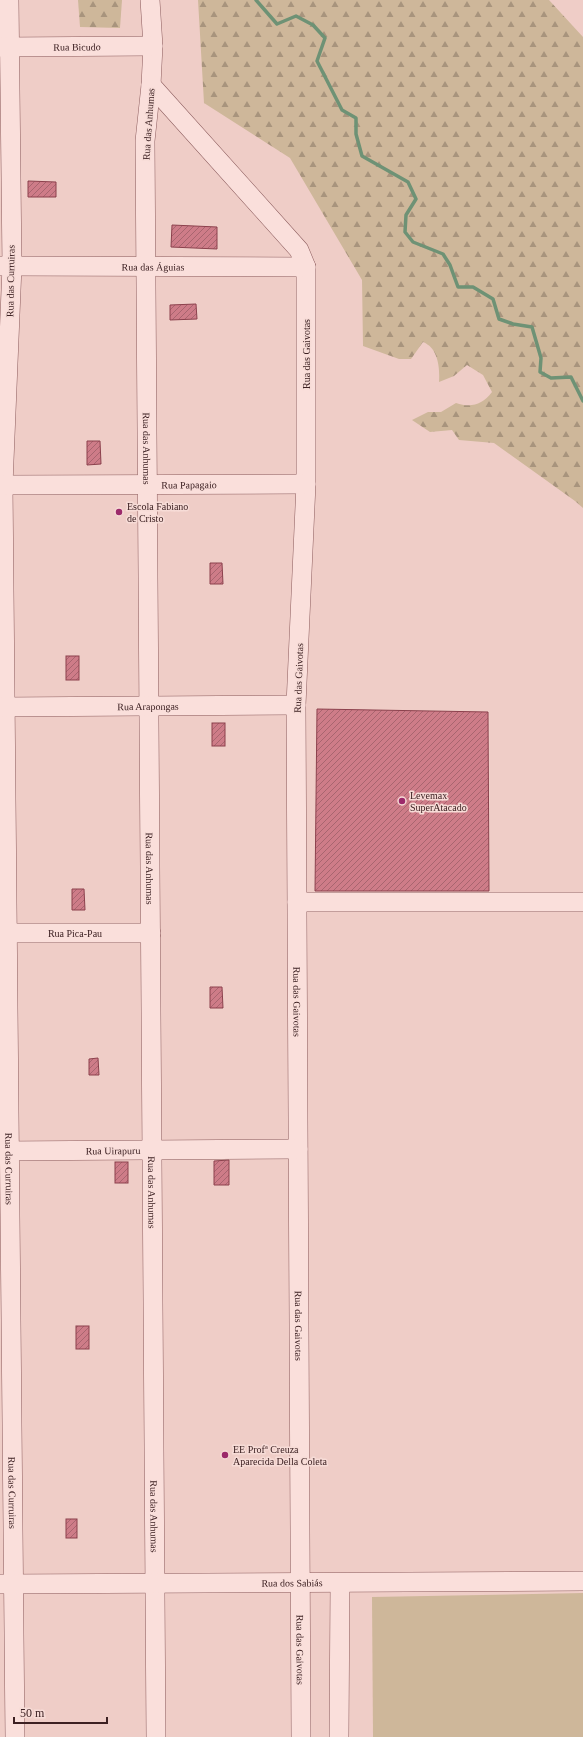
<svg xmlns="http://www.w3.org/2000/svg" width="583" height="1737" font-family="'Times New Roman',serif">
<defs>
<pattern id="forest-firs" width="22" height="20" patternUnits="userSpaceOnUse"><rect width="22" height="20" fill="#ceb79a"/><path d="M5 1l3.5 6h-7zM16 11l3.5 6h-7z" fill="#a8947d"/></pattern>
<pattern id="building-hatch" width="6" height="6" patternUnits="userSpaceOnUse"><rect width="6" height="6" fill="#ce7c88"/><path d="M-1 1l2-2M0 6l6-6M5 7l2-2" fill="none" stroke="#a8656f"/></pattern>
</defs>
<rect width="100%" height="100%" fill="#efcdc7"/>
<g fill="url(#forest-firs)">
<path d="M78,0H122L120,28L80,27Z"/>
<path d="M198,0H549L583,37V508L575,501L494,443L459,440L452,430L430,432L412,420L428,412H441L456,403C471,408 482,405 492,392L483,375L467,365L454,376L439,382C440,367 438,348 423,342L411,359H399L363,346L362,280L290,158L204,103Z"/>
</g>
<path fill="#ceb79a" d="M583,1593V1737H373L372,1597Z"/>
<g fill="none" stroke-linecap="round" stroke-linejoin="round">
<path stroke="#6e9275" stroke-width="3.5" d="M256,0L277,24L296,16L313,25L325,38L317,61L342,110L356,118V134L362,156L408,182L416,199L406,215L405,232L413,242L443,254L450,265L458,287H473L493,299L499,319L513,324L532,327L541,358L540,372L551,378L571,377L583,401"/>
</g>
<g fill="url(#building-hatch)" stroke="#8c414d">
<path d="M28,181L56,182V197H28Z"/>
<path d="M172,225L217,227V249L171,247Z"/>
<path d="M196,304L197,319L170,320V305Z"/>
<path d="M87,441H100L101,464L87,465Z"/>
<path d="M210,563H222L223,584H210Z"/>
<rect x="66" y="656" width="13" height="24"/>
<path d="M317,709L488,712L489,891H315Z"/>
<rect x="212" y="723" width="13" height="23"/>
<path d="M72,889H84L85,910H72Z"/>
<path d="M210,987H222L223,1008H210Z"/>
<path d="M98,1058L99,1075H89V1059Z"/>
<path d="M229,1160V1185H214V1161Z"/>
<rect x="115" y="1162" width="13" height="21"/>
<rect x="76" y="1326" width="13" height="23"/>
<rect x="66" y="1519" width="11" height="19"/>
</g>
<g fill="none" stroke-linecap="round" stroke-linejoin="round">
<g stroke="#8c5c5d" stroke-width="20">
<g id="minor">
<path id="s1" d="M9,0L12,266L3,485L15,1737"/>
<path id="s2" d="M150,0L153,46L151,85L145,141L156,1737"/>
<path id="s3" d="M0,47L153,46"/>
<path id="s4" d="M151,85L299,250L306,267V484L296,705L301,1737"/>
<path id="s5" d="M0,266L306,267"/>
<path id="s6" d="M0,485L306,484"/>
<path id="s7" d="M0,707L296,705"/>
<path d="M297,902H583"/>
<path id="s8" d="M0,933H151"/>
<path id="s9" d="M0,1151L298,1149"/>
<path id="s10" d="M0,1584L583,1581"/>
<path d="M339,1737L340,1583"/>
</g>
</g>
<use href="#minor" stroke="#fadfdb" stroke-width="19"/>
</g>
<g fill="#9c2a6b" stroke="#f7dcd7" stroke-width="1.5">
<circle cx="119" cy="512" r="4"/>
<circle cx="402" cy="801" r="4"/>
<circle cx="225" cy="1455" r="4"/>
</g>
<g text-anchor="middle" stroke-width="3" stroke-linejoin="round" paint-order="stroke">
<g font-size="10" fill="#3c2022" stroke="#f7dcd7">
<text dy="4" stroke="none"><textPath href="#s3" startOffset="77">Rua Bicudo</textPath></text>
<text transform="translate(148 124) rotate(-86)" y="4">Rua das Anhumas</text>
<text dy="4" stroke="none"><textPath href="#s5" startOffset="153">Rua das Águias</textPath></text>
<text transform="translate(10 281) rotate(-89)" y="4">Rua das Curruiras</text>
<text transform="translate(306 354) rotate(-90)" y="4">Rua das Gaivotas</text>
<text dy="4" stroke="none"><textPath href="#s2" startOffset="449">Rua das Anhumas</textPath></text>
<text dy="4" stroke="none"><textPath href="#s6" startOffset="189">Rua Papagaio</textPath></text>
<text transform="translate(298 678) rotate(-88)" y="4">Rua das Gaivotas</text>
<text dy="4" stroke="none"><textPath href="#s7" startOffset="148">Rua Arapongas</textPath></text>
<text dy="4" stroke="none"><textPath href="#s2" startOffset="869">Rua das Anhumas</textPath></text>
<text dy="4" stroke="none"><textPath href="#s8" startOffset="75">Rua Pica-Pau</textPath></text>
<text dy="4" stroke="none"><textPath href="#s4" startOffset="975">Rua das Gaivotas</textPath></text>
<text dy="4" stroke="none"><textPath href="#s9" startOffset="113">Rua Uirapuru</textPath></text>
<text dy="4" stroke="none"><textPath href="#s1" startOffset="1169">Rua das Curruiras</textPath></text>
<text dy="4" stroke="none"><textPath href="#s2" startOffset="1193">Rua das Anhumas</textPath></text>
<text dy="4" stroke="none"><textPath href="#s4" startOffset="1299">Rua das Gaivotas</textPath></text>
<text dy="4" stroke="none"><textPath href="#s1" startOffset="1493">Rua das Curruiras</textPath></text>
<text dy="4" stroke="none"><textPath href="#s2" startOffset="1517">Rua das Anhumas</textPath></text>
<text dy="4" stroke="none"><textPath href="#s10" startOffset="292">Rua dos Sabiás</textPath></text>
<text dy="4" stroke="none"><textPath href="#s4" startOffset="1623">Rua das Gaivotas</textPath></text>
</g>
<g font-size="10" fill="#3c2022" stroke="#f7dcd7" text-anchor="start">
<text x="127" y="510">Escola Fabiano<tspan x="127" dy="12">de Cristo</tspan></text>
<text x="410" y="799">Levemax<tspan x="410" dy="12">SuperAtacado</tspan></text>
<text x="233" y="1453">EE Profª Creuza<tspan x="233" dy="12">Aparecida Della Coleta</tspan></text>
</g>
</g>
<path d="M14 1717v6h93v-6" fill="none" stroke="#3c2022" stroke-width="2"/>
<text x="20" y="1717" font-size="12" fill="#3c2022" stroke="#f7dcd7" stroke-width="3" paint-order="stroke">50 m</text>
</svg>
